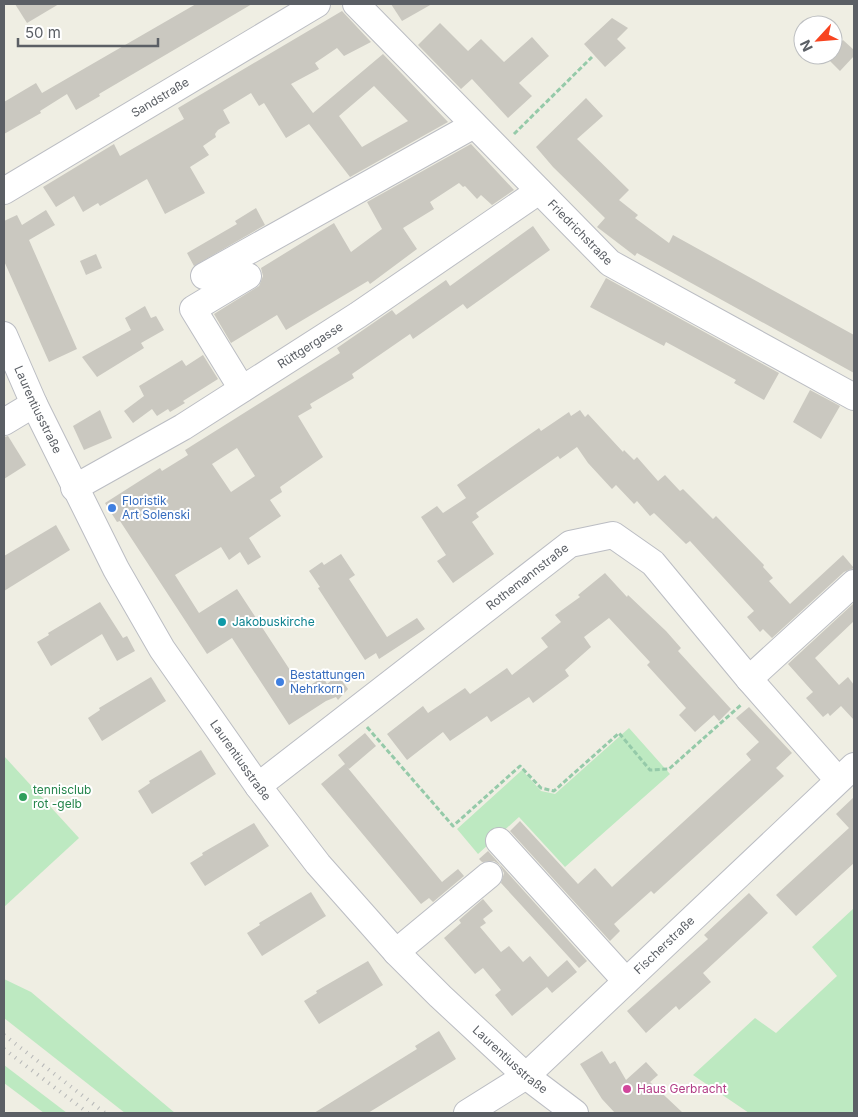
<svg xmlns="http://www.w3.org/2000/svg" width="858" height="1117" font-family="Inter,sans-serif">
<rect width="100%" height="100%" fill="#efeee3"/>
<g fill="#bde9c1">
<path d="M629,728L670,774L565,867L519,817L478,854L457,829L522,770L541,791L555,794Z"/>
<path d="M4,756L79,838L4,907Z"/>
<path d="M854,908V1113H749L693,1075L755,1018L776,1033L837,976L812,947Z"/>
<path d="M4,979L31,992L175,1113H125L4,1018Z"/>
<path d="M4,1065L67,1113H44L4,1083Z"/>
</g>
<g fill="#cac8c0" fill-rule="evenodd">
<path d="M15,4H59L27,23Z"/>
<path d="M196,4H252L99,94L100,96L76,110L67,94L40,111L41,113L4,134V102L36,83L42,93Z"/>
<path d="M391,4H432L402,21Z"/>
<path d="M342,11L371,42L344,56L337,48L315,63L319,69L291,84L313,113L383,54L448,122L350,177L309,124L286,138L264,103L259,106L251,93L223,110L230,123L218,130L215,134L216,137L203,146L209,155L190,167L205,193L165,214L147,179L100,206L98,203L83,212L74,196L56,207L43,187L114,144L120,156L184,119L178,108ZM374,86L408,121L362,147L339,116Z"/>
<path d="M612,18L628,28L617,39L626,48L605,67L584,44Z"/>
<path d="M440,23L468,51L481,39L504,62L532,37L549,56L519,83L532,96L508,118L472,79L461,89L418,45Z"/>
<path d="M843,40L854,50V56L840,71L827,58L833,55V51Z"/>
<path d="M586,98L603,116L577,139L629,190L619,200L638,215L635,218L669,243L673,235L854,335V373L637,253L635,256L597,227L605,218L553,167L536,147Z"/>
<path d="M471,144L514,190L492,205L481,195L477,199L465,186L463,187L459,183L430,202L434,209L403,228L417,249L370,284L368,281L286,330L277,315L231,343L214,314L259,286L263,276L261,268L334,223L351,252L382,229L367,202Z"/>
<path d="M256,208L265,225L194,266L187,253L237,224L235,221Z"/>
<path d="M46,210L55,225L29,240L77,349L49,362L4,261V221L17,215L22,225Z"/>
<path d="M533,226L550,250L467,309L463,304L413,339L410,334L352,374L354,378L310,404L312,408L298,416L323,457L280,487L282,492L270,500L281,516L249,538L261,557L248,565L240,552L229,560L221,547L175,575L199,613L237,589L303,690L323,677L327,684L338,675L348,689L338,700L336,697L326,701L289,725L232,638L207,654L120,521L117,522L105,503L160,468L162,471L188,455L185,450L340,353L337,348L392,310L396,315L446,280L450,286ZM237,448L255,476L231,492L212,464Z"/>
<path d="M96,254L102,268L86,275L80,261Z"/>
<path d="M606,278L779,373L764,400L734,383L736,380L666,342L664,346L590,307Z"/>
<path d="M145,306L151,318L156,316L164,330L141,343L144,348L97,377L82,357L131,330L125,318Z"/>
<path d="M203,355L218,379L183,401L185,403L170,412L168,409L157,416L152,409L133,423L124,411L144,396L139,386L182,360L186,366Z"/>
<path d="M810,390L840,406L821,439L793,422Z"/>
<path d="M100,410L112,438L84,450L73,426Z"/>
<path d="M580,410L585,417L588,414L623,452L624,450L634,460L637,457L658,481L665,475L680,491L683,489L713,519L716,516L764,565L763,567L773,578L769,581L790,604L843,555L854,568L844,572L772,638L763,629L760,632L747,617L754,611L690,541L686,544L654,513L650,516L637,501L634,504L616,485L612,489L588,463L577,447L560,459L558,456L476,513L479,517L472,522L494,554L453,583L437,561L446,555L421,517L437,506L443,513L466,498L457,485L539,428L541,431L569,412L571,416Z"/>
<path d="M8,436L26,465L4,479V437Z"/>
<path d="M56,525L70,550L4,591V556Z"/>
<path d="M341,554L355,575L349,579L387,637L417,618L425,629L379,659L376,653L365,660L318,588L320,587L309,571L322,562L324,565Z"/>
<path d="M605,573L627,597L628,595L666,631L681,648L678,651L731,709L719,721L714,715L695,732L679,715L686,708L647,665L650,662L609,618L584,637L591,647L565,670L569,676L533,703L529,697L491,722L487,716L450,741L443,732L407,760L387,734L423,706L428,713L465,688L470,694L507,668L512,675L548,647L541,638L561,622L555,615L580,597L578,595Z"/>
<path d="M100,602L123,638L127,636L135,651L117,661L102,634L51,666L37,642L49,635L48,633Z"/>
<path d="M854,603V621L815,658L839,685L848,677L854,685V720L841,706L830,716L828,713L823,717L806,698L813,692L788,664Z"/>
<path d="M151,677L166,701L102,741L88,718L100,710L99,708Z"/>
<path d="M749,707L792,753L776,768L784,776L654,894L651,891L614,924L620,931L610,941L510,831L520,821L578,884L595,868L612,887L751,760L746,754L759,742L736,718Z"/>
<path d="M365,733L376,746L349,769L347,767L442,882L458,869L464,876L433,902L429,898L421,904L321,784L345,764L338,755Z"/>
<path d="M201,750L216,774L152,814L138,791L150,783L149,781Z"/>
<path d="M854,797V863L796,916L776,895L849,828L836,814Z"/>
<path d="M254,823L269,846L205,886L190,863L203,855L202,853Z"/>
<path d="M488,851L587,961L579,968L501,883L504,873L500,865L494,861L482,862L479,859Z"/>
<path d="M311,892L326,916L262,956L247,933L260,925L259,923Z"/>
<path d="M749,893L768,913L703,973L711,982L679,1010L676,1006L646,1033L627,1011L708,939L704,935Z"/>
<path d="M483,899L493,911L483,919L486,923L480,927L501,952L509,946L523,962L530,956L548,977L567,960L577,972L552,993L547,987L512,1016L495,995L501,990L483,968L475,974L444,938L461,923L459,920Z"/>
<path d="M368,961L383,985L319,1024L304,1001L317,993L316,991Z"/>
<path d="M439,1031L456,1059L368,1113H314L417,1049L415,1046Z"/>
<path d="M602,1051L610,1064L615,1061L626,1080L646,1062L658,1075L650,1082L683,1113H615L602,1099L580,1064Z"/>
</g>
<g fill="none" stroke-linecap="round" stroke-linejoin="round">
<g stroke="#bbbdc3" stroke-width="28">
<g id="minor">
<path id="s1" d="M356,4L610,263L854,397"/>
<path id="s2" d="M4,191L317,4"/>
<path d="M204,276L474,125"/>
<path id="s3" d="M4,335L34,404L116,569L162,649L258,786L318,864L396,952L440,996L526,1076L575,1113"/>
<path d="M242,389L193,309L248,276"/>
<path d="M4,422L34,404"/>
<path id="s4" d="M74,488L183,427L358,315L539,191"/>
<path d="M749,679L854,583"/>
<path id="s5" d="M258,786L570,544L613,535L653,563L749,679L838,780"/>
<path d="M499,841L626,981"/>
<path d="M396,952L489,875"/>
<path id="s6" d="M467,1113L526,1076L854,766"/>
</g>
</g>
<g stroke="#95caa9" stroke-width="3" stroke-dasharray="5 2.5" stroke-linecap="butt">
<path d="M514,134L592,57"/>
<path d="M367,727L453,826L520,766L541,788L554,791L619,733L650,770L669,769L742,704"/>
</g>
<use href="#minor" stroke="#fff" stroke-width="26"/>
<g stroke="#b7b8b8" stroke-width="4" stroke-dasharray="1 6" stroke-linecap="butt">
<path d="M4,1035L105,1113"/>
<path d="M4,1049L88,1113"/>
</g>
</g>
<g fill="#3f7fe0" stroke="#fff" stroke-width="2">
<circle cx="112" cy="508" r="5"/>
<circle cx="280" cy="682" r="5"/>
</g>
<circle fill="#0f9aa8" stroke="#fff" stroke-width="2" cx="222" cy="622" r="5"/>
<circle fill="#2e9e5b" stroke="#fff" stroke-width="2" cx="23" cy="797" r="5"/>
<circle fill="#d1479c" stroke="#fff" stroke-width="2" cx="627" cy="1089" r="5"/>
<g text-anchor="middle" stroke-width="4" stroke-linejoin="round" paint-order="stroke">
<g font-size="12" fill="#5b5f65" stroke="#fff">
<text dy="4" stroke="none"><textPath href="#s2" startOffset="182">Sandstraße</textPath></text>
<text dy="4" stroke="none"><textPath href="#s1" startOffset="320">Friedrichstraße</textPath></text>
<text dy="4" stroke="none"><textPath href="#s4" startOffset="276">Rüttgergasse</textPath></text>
<text dy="4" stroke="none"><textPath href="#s3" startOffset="82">Laurentiusstraße</textPath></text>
<text dy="4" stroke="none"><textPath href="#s5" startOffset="341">Rothemannstraße</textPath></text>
<text dy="4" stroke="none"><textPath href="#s3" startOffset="488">Laurentiusstraße</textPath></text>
<text dy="4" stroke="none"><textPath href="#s6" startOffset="260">Fischerstraße</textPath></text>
<text dy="4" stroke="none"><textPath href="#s3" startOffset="892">Laurentiusstraße</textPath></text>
</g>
<g font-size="12" fill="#366cbe" stroke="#fff" text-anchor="start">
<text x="122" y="505">Floristik<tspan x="122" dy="14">Art Solenski</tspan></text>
<text x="290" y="679">Bestattungen<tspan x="290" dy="14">Nehrkorn</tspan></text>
</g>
<g font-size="12" fill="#0d838f" stroke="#fff" text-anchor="start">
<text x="232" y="626">Jakobuskirche</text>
</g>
<g font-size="12" fill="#27864d" stroke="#fff" text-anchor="start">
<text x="33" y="794">tennisclub<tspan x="33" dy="14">rot -gelb</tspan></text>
</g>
<g font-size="12" fill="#b23c85" stroke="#fff" text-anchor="start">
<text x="637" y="1093">Haus Gerbracht</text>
</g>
</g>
<rect width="858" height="1117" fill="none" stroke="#5b5f65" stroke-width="10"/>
<g transform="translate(818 40) rotate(244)"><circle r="24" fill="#ffffff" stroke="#bdbfc1"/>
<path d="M0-4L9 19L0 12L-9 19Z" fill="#f84420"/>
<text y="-8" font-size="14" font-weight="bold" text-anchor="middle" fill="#5b5f65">N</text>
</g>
<path d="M18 38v8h140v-8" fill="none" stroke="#5b5f65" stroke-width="2.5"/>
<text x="25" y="38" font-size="15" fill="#5b5f65" stroke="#ffffff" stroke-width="4" paint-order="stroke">50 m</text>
</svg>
